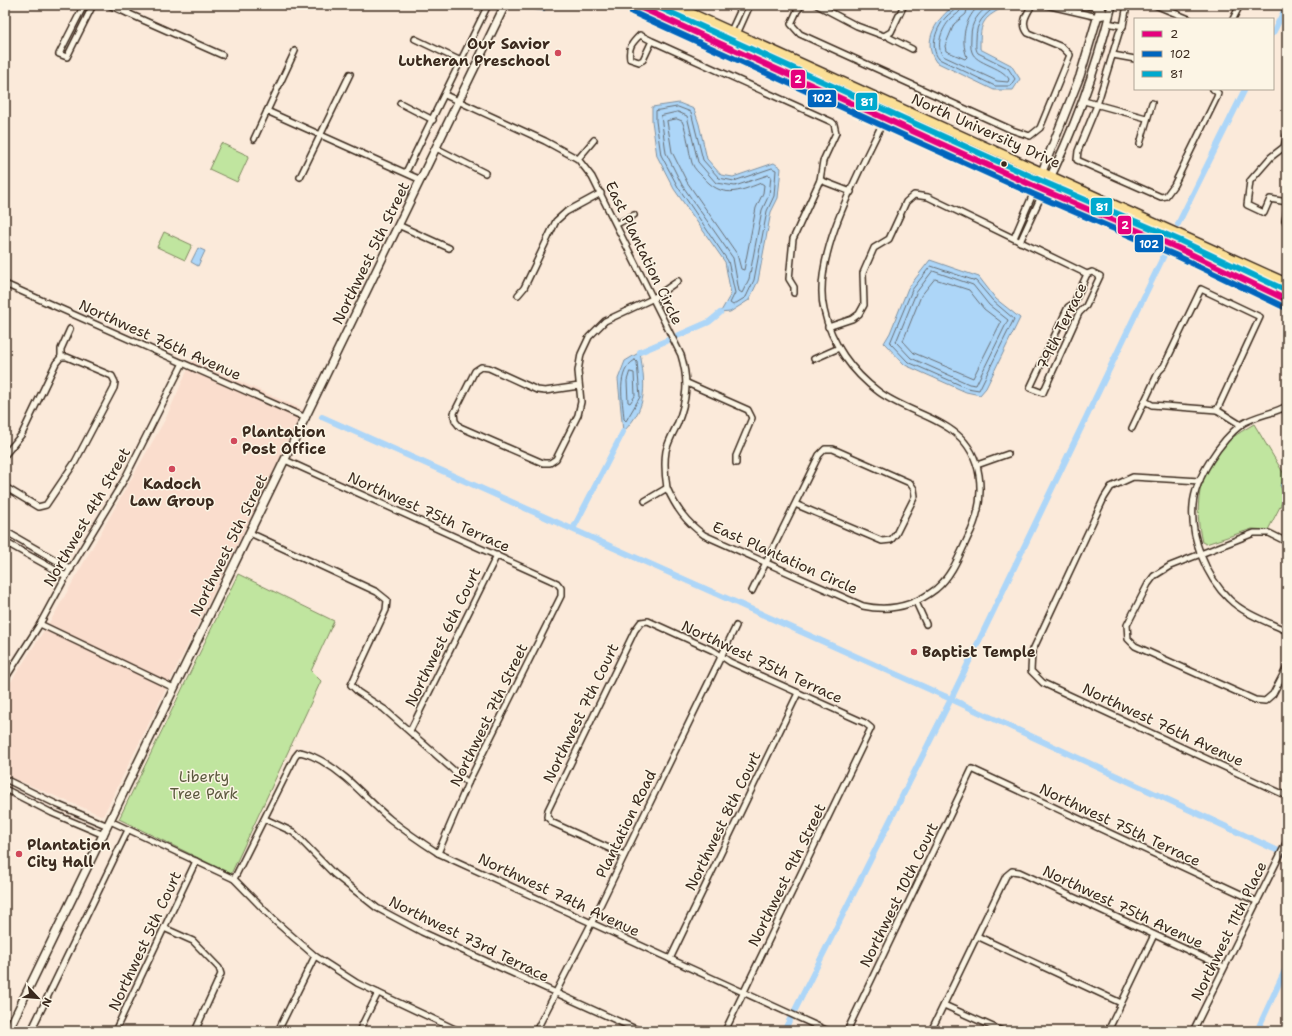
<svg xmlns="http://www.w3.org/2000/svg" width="1292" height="1036" font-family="'Shantell Sans',sans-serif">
<rect width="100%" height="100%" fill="#fbeada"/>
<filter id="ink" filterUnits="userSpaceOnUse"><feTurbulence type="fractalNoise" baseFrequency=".025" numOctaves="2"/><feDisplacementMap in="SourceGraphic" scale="8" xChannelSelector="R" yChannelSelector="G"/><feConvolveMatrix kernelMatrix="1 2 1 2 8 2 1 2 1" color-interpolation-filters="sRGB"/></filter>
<g filter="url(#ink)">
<path fill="#faddcd" d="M192,360L304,410L103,816L5,775V691L54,615L166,418Z"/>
<g fill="#c0e59f" stroke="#7e885e">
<path d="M221,143L249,156L237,182L209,169Z"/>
<path d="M164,232L192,245L185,260L157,247Z"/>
<path d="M1254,424L1287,479L1280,485L1285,497L1268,530L1252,529L1206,544L1202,542C1194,509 1198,472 1222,447C1231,437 1244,430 1254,424Z"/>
<path d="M238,574L334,621L311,671L321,681L231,874L119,819Z"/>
</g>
<g fill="#add6f8" stroke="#7f91a1">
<path d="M526,5H549L544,11L530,9Z"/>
<path d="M955,5H1008C983,18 980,20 980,49L1011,65L1020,79L1013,90H994L936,62C921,41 937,18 955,5Z"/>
<path d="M679,103L694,109L699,124L707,159L721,175L733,177L774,163L781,168L778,198L771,212L758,281L749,300L730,312L720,313L731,294L725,262L674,189L657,156L652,121V107Z"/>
<path d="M198,248L205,251L198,266L191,262Z"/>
<path d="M930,260L979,277L996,299L1020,318L986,388L980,395L966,392L905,365L884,343L890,333L908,288Z"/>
<path d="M640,352C645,385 649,406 623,432L618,379L625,361Z"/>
<path d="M1287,479V498L1280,485Z"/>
</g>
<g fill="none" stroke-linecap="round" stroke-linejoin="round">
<g stroke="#696f75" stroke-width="1">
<path d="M957,5C956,11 951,12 947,16C936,27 929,47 939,59L995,86H1010L1015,79L1008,68L978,53C975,49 976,45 976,40C976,21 983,17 997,5"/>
<path d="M962,5C961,14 955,14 950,20C942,28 935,46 943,56L997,81L1008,82L1009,79C1001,66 976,64 972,52C970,48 971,41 971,36C971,22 978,14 989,5"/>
<path d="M968,5L966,14L954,24L945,46L946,51L965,59L967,57C960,39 965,17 980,5"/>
<path d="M678,107L691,112L703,160L719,178L734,181L772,168L776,170L774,196L767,211L754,280L746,297L733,305L730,303L735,293L728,261L678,187L661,155L656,121V111Z"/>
<path d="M678,112L687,116L698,162L716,183L735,186L768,175L771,176L769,195L762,210L749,279L742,293L739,291L733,258L682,185L666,153L661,116Z"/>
<path d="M677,119L682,121C688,134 688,149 692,163C694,169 699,173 703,177C722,199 738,192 761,183L764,185L763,193L756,208L744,270L741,269L737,254L687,182L672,152L667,121Z"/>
<path d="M931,266L976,281L993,301L1014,319L979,390L967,388L908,362L890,343L912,290Z"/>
<path d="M933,271L973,285L989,305L1008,320L976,385L969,384L911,358L896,342L916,293Z"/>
<path d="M935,279L969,290L984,309L1001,322L973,378L914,353L903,341L921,296Z"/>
<path d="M635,360L637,362L640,397L626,421L624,419C623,401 615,371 635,360Z"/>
<path d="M630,372L634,373L635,396L630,403L628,402L627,381Z"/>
</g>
<g stroke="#add6f8" stroke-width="6">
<path d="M1273,33L1287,5"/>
<path d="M1178,224L1245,89"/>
<path d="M677,336L709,322L720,313"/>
<path d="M640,352L668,340"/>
<path d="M322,417L951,699L1287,855"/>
<path d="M573,529L623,432"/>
<path d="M795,1010L951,699L1166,251"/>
<path d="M784,1031L790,1019"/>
<path d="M1257,1031L1287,966"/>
</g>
<g stroke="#3b2a1e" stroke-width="8">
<g id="street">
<path d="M84,5L59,54L67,57L93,5"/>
<path d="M109,5L222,55"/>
<path d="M802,5L797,11L791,24L800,34L1012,130L1030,136L1040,128L1070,55L1062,47L1028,33C1020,23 1027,14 1032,5"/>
<path d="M817,5L857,26L884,36L891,32L904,5"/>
<path d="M1046,5L1098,17L1109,15"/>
<path d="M1085,5L1100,9L1109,15"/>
<path d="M1127,5L1123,26L1119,33L1097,105L1078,151L1077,160L1161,197L1166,196L1174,185L1217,97L1218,93L1213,89"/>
<path d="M1155,5L1189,19"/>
<path d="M127,13L130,5"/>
<path d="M1233,19L1240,5"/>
<path d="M1107,23L1123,26"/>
<path d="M731,31L743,5"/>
<path d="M737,34L750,5"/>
<path d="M887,35L890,38L912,49"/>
<path d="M415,39L461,61"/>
<path d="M652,41L643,60L639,62L630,59C628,47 632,43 640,35L652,41L832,122L834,124L836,133L823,161L820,180L793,239L789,279L794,287V293"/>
<path d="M1113,55L1135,59"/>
<path d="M445,95L545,141L578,159L592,177L681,355C689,381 687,400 677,425C673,433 668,442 666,451C664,463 665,475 667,488"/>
<path d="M1084,101L1146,118"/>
<path d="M400,103L433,120"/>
<path d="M267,111L421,180"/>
<path d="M1287,133L1284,147L1271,157L1250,181L1247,205L1264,213L1270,199L1287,202"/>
<path d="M254,139L295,51"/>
<path d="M1140,144L1152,103"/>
<path d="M436,148L485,173"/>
<path d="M578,159L594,140"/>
<path d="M406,172L488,5"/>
<path d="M300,177L350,74"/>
<path d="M820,180L851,192"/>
<path d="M1287,210L1285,221L1287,222"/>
<path d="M617,224L634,215"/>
<path d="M398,225L449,248"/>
<path d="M1014,238L1036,187"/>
<path d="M1020,242L1044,190"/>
<path d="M1092,272L1100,276L1086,306L1079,313L1043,393L1030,388L1068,307L1074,303L1087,274Z"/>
<path d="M5,284L306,418"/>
<path d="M518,295L524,288L556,221L566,212L601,193"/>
<path d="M828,327L852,319L859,314L864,305L863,273L874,248L889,239L906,202L914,195L928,197L1087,274"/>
<path d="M61,357V349L70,329"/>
<path d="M814,359L839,348"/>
<path d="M687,383L748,410L752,418L736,456V463"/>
<path d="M579,386L545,391L537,390L489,368L481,367L475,371L454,413L455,421L460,427L543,463H550L556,459L578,415L581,402L578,371L581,354L589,337L605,321L652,299L678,281"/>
<path d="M1145,401L1152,405L1217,410L1241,425"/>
<path d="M1287,406C1273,414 1256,415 1242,424C1221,440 1195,478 1193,505C1190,537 1206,577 1229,599C1244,614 1268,622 1287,631"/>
<path d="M1284,408L1287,414"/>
<path d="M1132,428L1159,371L1164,366L1201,289L1260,317L1217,410"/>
<path d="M5,455L22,434L56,363L61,357"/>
<path d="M285,460L557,583L561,588V596L468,783L438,853"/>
<path d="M977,465L1008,454"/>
<path d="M1200,481L1133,477L1111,487L1104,498L1032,652L1031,671L1043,683L1287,796"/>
<path d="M5,487L38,507L46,505L75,462L114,388L115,382L112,376L67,357H61"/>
<path d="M645,501L667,488C676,508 686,522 704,535L863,606C890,612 914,606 936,589C953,575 961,551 971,531C979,513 982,495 979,475C970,419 916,419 879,392C852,372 831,343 824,310C811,256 862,167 885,118L894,113L905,112"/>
<path d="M5,531L71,569"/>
<path d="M250,533L377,592L387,600L386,610L351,685L358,692L384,709L468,783"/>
<path d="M5,542L66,576"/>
<path d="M1287,542L1269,533H1254L1170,566L1154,576L1148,584L1127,625L1128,639L1135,646L1255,700L1265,701L1273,694L1287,667"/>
<path d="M752,591L819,455L825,449H833L910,483L914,489L915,496L896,534L891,540L882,541L795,504"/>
<path d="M916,602L926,624"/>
<path d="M40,624L174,688"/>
<path d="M5,679L40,624L66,576L124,480L183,363"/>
<path d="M410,731L497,555"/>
<path d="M5,779L56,804L108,826"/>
<path d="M5,789L52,813L104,835"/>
<path d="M265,819L293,832L334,874L377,908L422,932L640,1031"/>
<path d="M110,821L234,879L276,922L315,956L357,983L459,1031"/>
<path d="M624,855L553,823L547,817L548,810L635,630L641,622L648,621L714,651L730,662L865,723L871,728L725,1031"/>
<path d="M234,879L295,757L299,752C308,753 314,757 322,761C350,777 366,799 390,819C405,831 421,842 438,853L828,1031"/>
<path d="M164,928L193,941L219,968L221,974L195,1031"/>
<path d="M977,936L1121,1003"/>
<path d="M670,959L798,693"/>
<path d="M944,1005L1002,1031"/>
<path d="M31,1031L128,830"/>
<path d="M115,1031L196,861"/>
<path d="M278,1031L315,956"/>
<path d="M359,1031L378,993"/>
<path d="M536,1031L591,924L736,626"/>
<path d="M847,1031L972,769L1258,902"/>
<path d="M931,1031L1006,876L1012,871L1019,872L1224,967"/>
<path d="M1108,1031L1154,935"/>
<path d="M1193,1031L1287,841"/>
</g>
</g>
<g stroke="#3b2a1e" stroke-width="10">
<g id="secondary">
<path d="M1036,187L1080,76L1101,5"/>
<path d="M1044,190C1074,131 1096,70 1112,5"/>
<path d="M8,1031L505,5"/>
</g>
</g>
<g stroke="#3b2a1e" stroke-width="11">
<g id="primary">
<path d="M635,5L1036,187L1178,248L1287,300"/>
<path d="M673,5L1287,283"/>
<path d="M713,41L737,34"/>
</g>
</g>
<use href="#street" stroke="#fcf5e5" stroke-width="5"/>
<use href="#secondary" stroke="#fcf5e5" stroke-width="7"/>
<use href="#primary" stroke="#fbdf96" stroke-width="8"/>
<g stroke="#fcf5e5" stroke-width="9">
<path id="bus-1" d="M635,5L1036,187L1178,248L1287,300"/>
</g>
<g stroke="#fcf5e5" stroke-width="9">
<path id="bus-2" d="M632,12L1033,194L1175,255L1284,307"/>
</g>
<g stroke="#fcf5e5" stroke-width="9">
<path id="bus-3" d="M654,5L1039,180L1181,241L1287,291"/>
</g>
<use href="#bus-1" stroke="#e5007d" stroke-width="6"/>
<use href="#bus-2" stroke="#0065bd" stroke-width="6"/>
<use href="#bus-3" stroke="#00a9ce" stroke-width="6"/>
</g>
</g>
<g fill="#d1495b" stroke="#fcf5e5" stroke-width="1.5">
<circle cx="558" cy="53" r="4"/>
<circle cx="234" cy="441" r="4"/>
<circle cx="172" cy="469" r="4"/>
<circle cx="914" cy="652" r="4"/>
<circle cx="19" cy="854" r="4"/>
</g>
<circle fill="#3b2a1e" stroke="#fcf5e5" stroke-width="1.5" cx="1004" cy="164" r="3.5"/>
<g text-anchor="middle" stroke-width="3" stroke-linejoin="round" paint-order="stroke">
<g font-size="15" font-weight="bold" fill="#3b2a1e" stroke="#fcf5e5" text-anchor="start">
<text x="550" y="49" text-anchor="end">Our Savior<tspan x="550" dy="17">Lutheran Preschool</tspan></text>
<text x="242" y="437">Plantation<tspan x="242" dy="17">Post Office</tspan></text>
<text x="172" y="489" text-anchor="middle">Kadoch<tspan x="172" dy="17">Law Group</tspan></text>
<text x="922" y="657">Baptist Temple</text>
<text x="27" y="850">Plantation<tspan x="27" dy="17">City Hall</tspan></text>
</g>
<g font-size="15" fill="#3b2a1e" stroke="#fcf5e5">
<text transform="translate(986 131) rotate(24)" y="5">North University Drive</text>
<text transform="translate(371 253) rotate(-64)" y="5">Northwest 5th Street</text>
<text transform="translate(644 253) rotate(64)" y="5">East Plantation Circle</text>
<text transform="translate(1062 326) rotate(-64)" y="5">79th Terrace</text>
<text transform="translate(160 340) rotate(24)" y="5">Northwest 76th Avenue</text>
<text transform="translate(429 512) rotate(24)" y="5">Northwest 75th Terrace</text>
<text transform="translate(87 517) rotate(-60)" y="5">Northwest 4th Street</text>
<text transform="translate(229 545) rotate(-64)" y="5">Northwest 5th Street</text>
<text transform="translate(785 558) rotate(24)" y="5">East Plantation Circle</text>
<text transform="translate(443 637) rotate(-64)" y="5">Northwest 6th Court</text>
<text transform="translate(762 662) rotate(25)" y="5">Northwest 75th Terrace</text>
<text transform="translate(581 713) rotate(-64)" y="5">Northwest 7th Court</text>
<text transform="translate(489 715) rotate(-64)" y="5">Northwest 7th Street</text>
<text transform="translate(1163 725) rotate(25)" y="5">Northwest 76th Avenue</text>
<text transform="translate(723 821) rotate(-64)" y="5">Northwest 8th Court</text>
<text transform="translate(626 824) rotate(-64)" y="5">Plantation Road</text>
<text transform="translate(1120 825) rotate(25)" y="5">Northwest 75th Terrace</text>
<text transform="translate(787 875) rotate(-64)" y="5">Northwest 9th Street</text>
<text transform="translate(559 895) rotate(25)" y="5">Northwest 74th Avenue</text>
<text transform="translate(899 895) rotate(-64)" y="5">Northwest 10th Court</text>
<text transform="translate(1123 907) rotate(25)" y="5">Northwest 75th Avenue</text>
<text transform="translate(1229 931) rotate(-64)" y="5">Northwest 11th Place</text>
<text transform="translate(469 939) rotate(26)" y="5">Northwest 73rd Terrace</text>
<text transform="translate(145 941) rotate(-65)" y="5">Northwest 5th Court</text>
</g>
<g font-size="15" fill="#5c593e" stroke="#fcf5e5">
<text x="204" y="782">Liberty<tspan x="204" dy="17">Tree Park</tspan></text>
</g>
</g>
<g stroke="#fcf5e5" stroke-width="1.5">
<rect x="790" y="69" width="16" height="20" rx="4" fill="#e5007d"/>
<rect x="807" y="89" width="30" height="19" rx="4" fill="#0065bd"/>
<rect x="855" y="92" width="23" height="19" rx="4" fill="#00a9ce"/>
<rect x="1090" y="197" width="23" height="19" rx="4" fill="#00a9ce"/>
<rect x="1117" y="215" width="15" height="20" rx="4" fill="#e5007d"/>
<rect x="1134" y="234" width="30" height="19" rx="4" fill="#0065bd"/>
</g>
<g font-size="11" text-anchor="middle" font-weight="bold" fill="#fff">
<text x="798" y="83">2</text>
<text x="822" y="102">102</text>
<text x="867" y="106">81</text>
<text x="1102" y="211">81</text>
<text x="1125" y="229">2</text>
<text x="1149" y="248">102</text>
</g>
<rect width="1292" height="1036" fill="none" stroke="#fcf5e5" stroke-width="20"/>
<rect x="10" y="10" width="1272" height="1016" fill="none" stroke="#3b2a1e" stroke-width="1.5" filter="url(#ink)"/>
<rect x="1134" y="18" width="140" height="72" fill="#fcf5e5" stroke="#afa495"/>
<rect x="1142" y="31" width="20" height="6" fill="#e5007d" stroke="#afa495"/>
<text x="1170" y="38" font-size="12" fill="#3b2a1e">2</text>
<rect x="1142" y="51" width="20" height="6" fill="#0065bd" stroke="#afa495"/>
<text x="1170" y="58" font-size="12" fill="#3b2a1e">102</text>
<rect x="1142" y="71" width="20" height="6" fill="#00a9ce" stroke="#afa495"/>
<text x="1170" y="78" font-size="12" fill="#3b2a1e">81</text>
<g transform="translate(38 998) rotate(116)" stroke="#fcf5e5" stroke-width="3" paint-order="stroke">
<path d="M0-3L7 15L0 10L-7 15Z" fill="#3b2a1e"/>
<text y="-6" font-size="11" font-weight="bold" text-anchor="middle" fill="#3b2a1e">N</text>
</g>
</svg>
